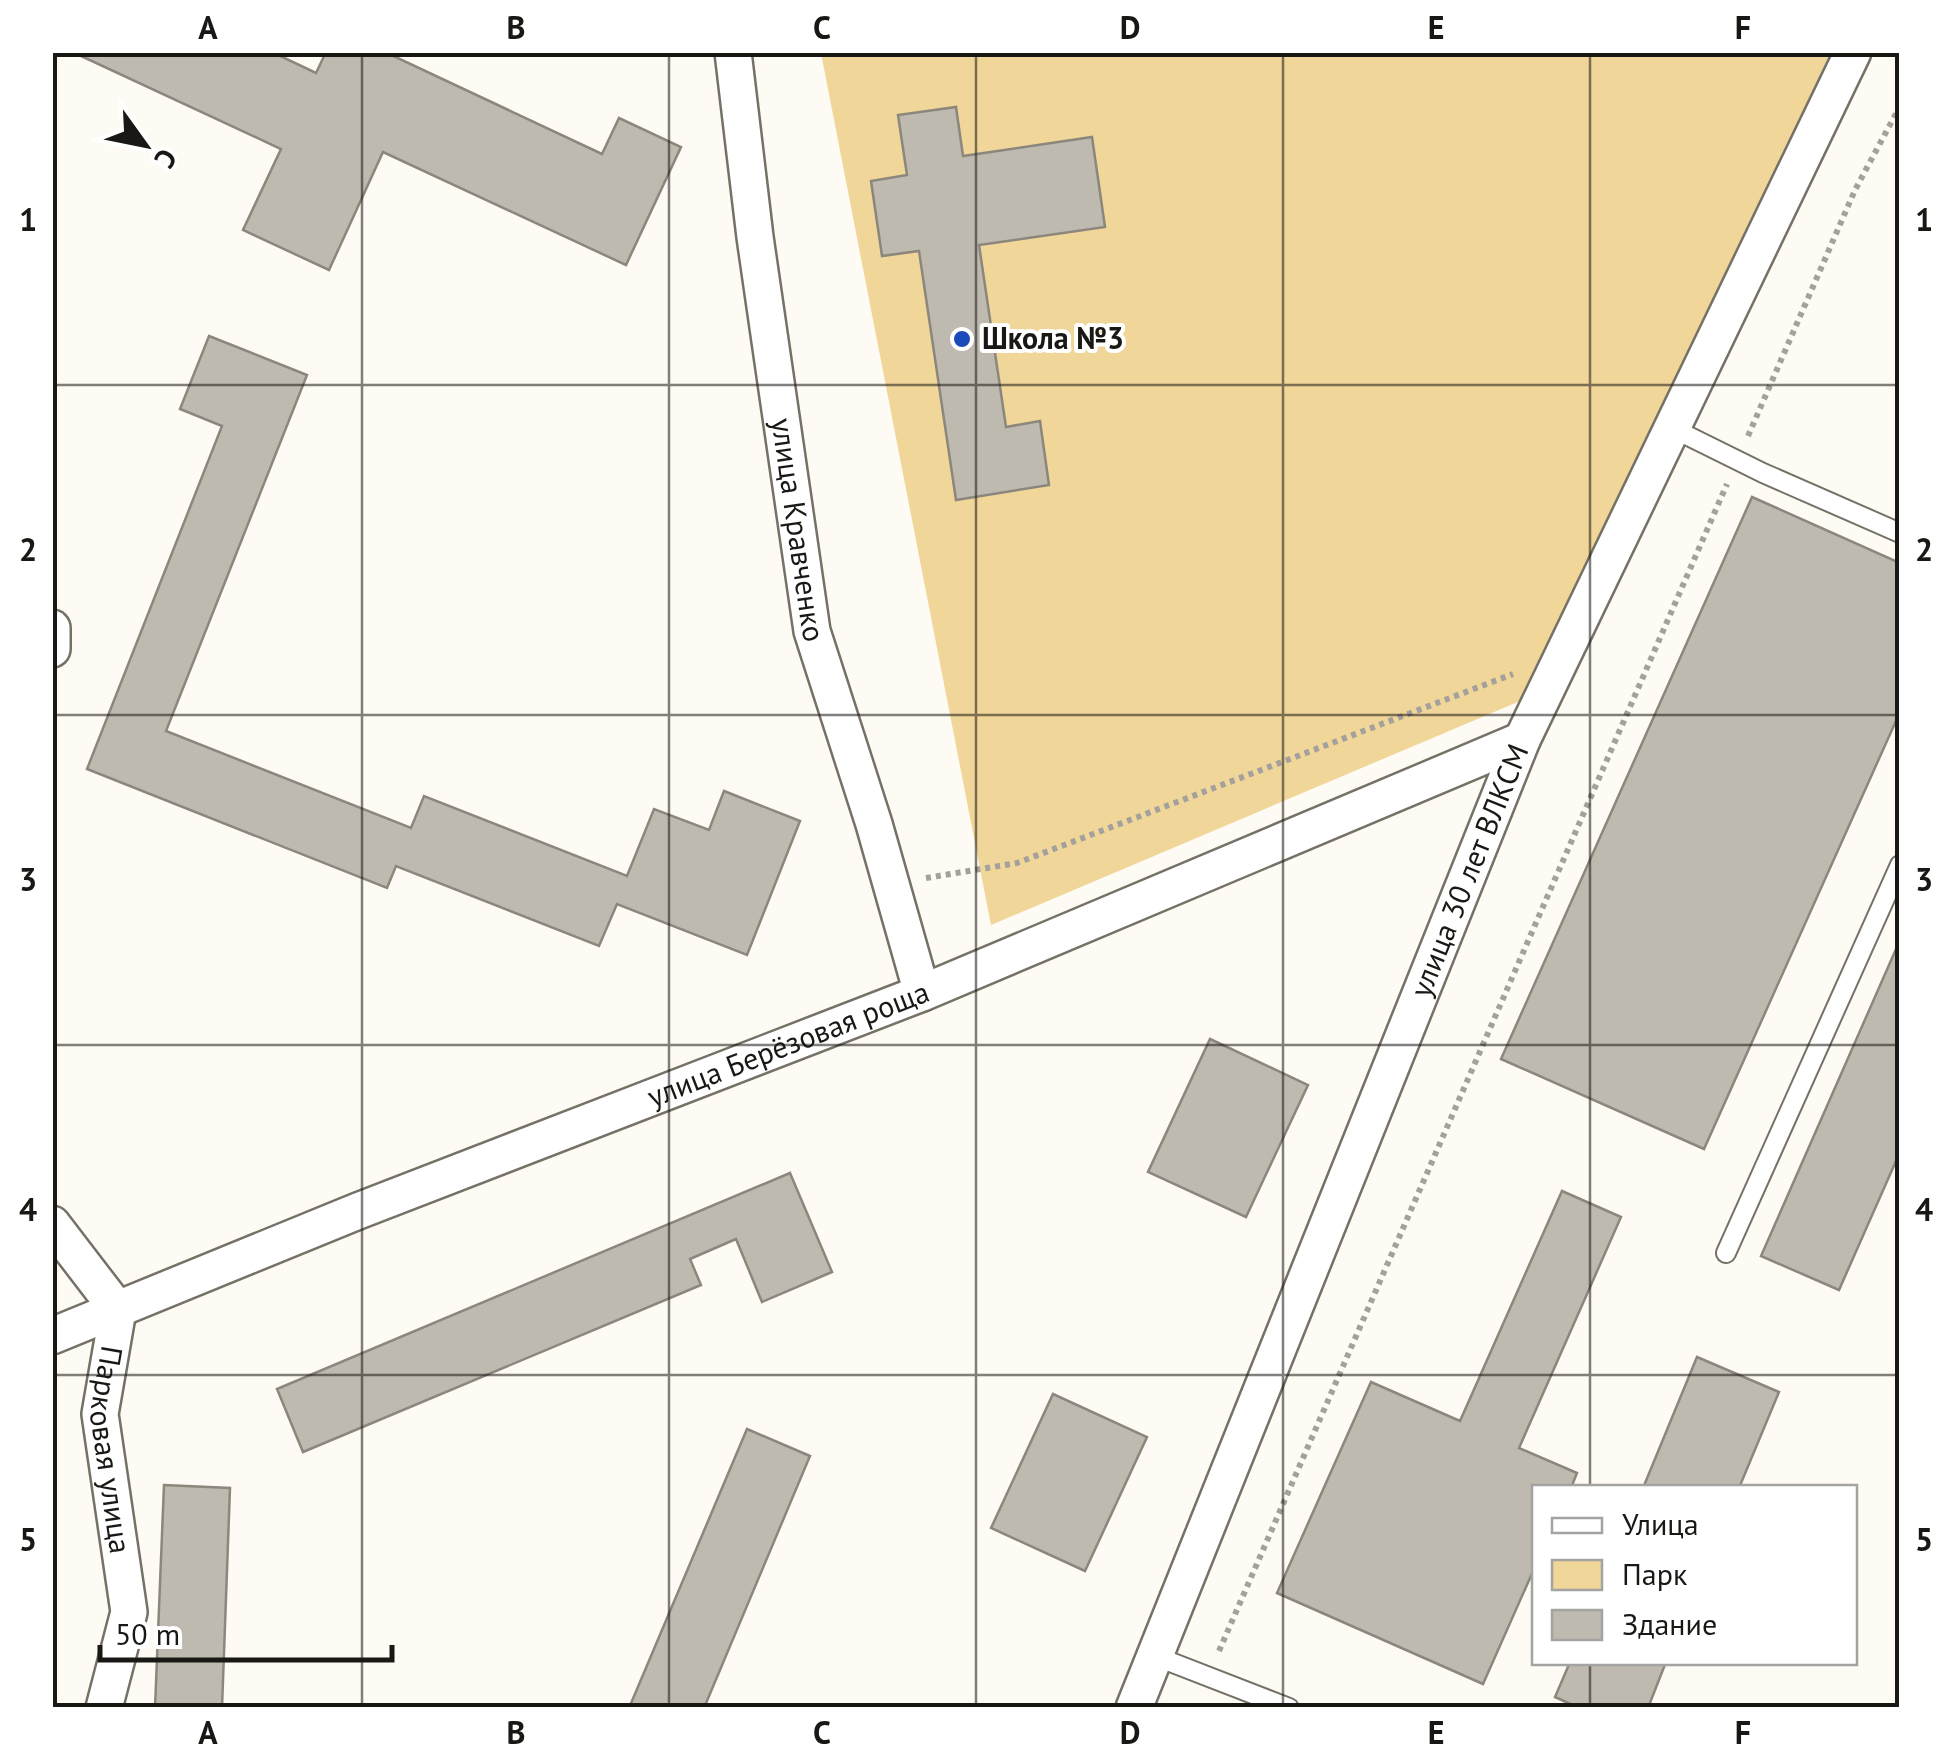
<svg xmlns="http://www.w3.org/2000/svg" width="1952" height="1760" font-family="'PT Sans',sans-serif">
<rect width="100%" height="100%" fill="#fefbf4"/>
<path fill="#f0d699" d="M821,53H1830L1534,695L991,925Z"/>
<g fill="#bfbaaf" stroke="#8c877d" stroke-width="2.5">
<path d="M82,52H272L316,73L326,52H385L602,154L619,118L681,147L626,265L383,152L329,270L243,230L281,149L81,56Z"/>
<path d="M956,107L963,156L1092,137L1105,227L979,245L1006,427L1040,421L1049,485L956,500L919,251L882,256L871,181L907,175L898,115Z"/>
<path d="M209,336L307,375L166,731L411,828L424,796L627,876L654,809L709,830L724,791L800,821L747,955L617,904L599,946L396,866L387,888L87,769L222,426L180,409Z"/>
<path d="M1752,497L1900,563V712L1704,1149L1501,1059Z"/>
<path d="M1900,940V1152L1839,1290L1761,1256Z"/>
<path d="M1210,1039L1308,1085L1246,1217L1148,1172Z"/>
<path d="M790,1173L832,1272L762,1302L736,1239L690,1259L701,1285L303,1452L277,1389Z"/>
<path d="M1562,1191L1621,1217L1519,1448L1577,1473L1571,1488H1534V1569L1483,1684L1277,1593L1371,1382L1460,1421Z"/>
<path d="M1697,1357L1779,1392L1739,1488H1643Z"/>
<path d="M1053,1394L1147,1437L1085,1571L991,1528Z"/>
<path d="M747,1429L810,1456L704,1708H629Z"/>
<path d="M164,1485L230,1488L222,1708H155Z"/>
<path d="M1570,1662H1666L1648,1708H1579L1555,1697Z"/>
</g>
<g fill="none" stroke-linecap="round" stroke-linejoin="round">
<g stroke="#757167" stroke-width="22">
<g id="service">
<path d="M1672,428L1763,473L1900,533"/>
<path d="M1726,1253L1900,865"/>
<path d="M1155,1656L1289,1708"/>
</g>
</g>
<g stroke="#757167" stroke-width="40">
<g id="minor">
<path id="s1" d="M733,52L755,237L812,631L874,824L922,993"/>
<path d="M52,628V649"/>
<path id="s2" d="M52,1224L118,1310L100,1414L129,1612L104,1708"/>
<path id="s3" d="M52,1336L358,1211L922,993L1522,740"/>
<path id="s4" d="M1134,1708L1522,740L1853,52"/>
</g>
</g>
<g stroke="#a4a19c" stroke-width="6" stroke-dasharray="5 5" stroke-linecap="butt">
<path d="M1748,436L1855,190L1900,106"/>
<path d="M926,878L1017,863L1513,674"/>
<path d="M1219,1651L1727,484"/>
</g>
<use href="#service" stroke="#fff" stroke-width="18"/>
<use href="#minor" stroke="#fff" stroke-width="35"/>
</g>
<path fill="none" stroke="#1a1814" stroke-width="2.5" stroke-opacity="0.55" d="M362,52V1708M669,52V1708M976,52V1708M1283,52V1708M1590,52V1488M52,385H1900M52,715H1900M52,1045H1900M52,1375H1900M1590,1662V1708"/>
<circle fill="#1b4bb8" stroke="#fff" stroke-width="4" cx="962" cy="339" r="10"/>
<g text-anchor="middle" stroke-width="8" stroke-linejoin="round" paint-order="stroke">
<g font-size="30" font-weight="bold" fill="#1a1814" stroke="#fff" text-anchor="start">
<text x="982" y="349">Школа №3</text>
</g>
<g font-size="30" fill="#1a1814" stroke="#fff">
<text dy="10" stroke="none"><textPath href="#s1" startOffset="482">улица Кравченко</textPath></text>
<text dy="10" stroke="none"><textPath href="#s4" startOffset="902">улица 30 лет ВЛКСМ</textPath></text>
<text dy="10" stroke="none"><textPath href="#s3" startOffset="792">улица Берёзовая роща</textPath></text>
<text dy="10" stroke="none"><textPath href="#s2" startOffset="250">Парковая улица</textPath></text>
</g>
</g>
<rect width="1952" height="1760" fill="none" stroke="#ffffff" stroke-width="110"/>
<rect x="1532" y="1485" width="325" height="180" fill="#ffffff" stroke="#a3a3a1" stroke-width="2.5"/>
<rect x="1552" y="1518" width="50" height="15" fill="#ffffff" stroke="#a3a3a1" stroke-width="2.5"/>
<text x="1622" y="1535" font-size="30" fill="#1a1814">Улица</text>
<rect x="1552" y="1560" width="50" height="30" fill="#f0d699" stroke="#a3a3a1" stroke-width="2.5"/>
<text x="1622" y="1585" font-size="30" fill="#1a1814">Парк</text>
<rect x="1552" y="1610" width="50" height="30" fill="#bfbaaf" stroke="#a3a3a1" stroke-width="2.5"/>
<text x="1622" y="1635" font-size="30" fill="#1a1814">Здание</text>
<g transform="translate(145 145) rotate(123)" stroke="#ffffff" stroke-width="8" paint-order="stroke">
<path d="M0-8L18 38L0 25L-18 38Z" fill="#1a1814"/>
<text y="-15" font-size="28" font-weight="bold" text-anchor="middle" fill="#1a1814">С</text>
</g>
<path d="M100 1645v15h292v-15" fill="none" stroke="#1a1814" stroke-width="5"/>
<text x="115" y="1645" font-size="30" fill="#1a1814" stroke="#ffffff" stroke-width="8" paint-order="stroke">50 m</text>
<rect x="55" y="55" width="1842" height="1650" fill="none" stroke="#1a1814" stroke-width="4"/>
<g font-size="32" text-anchor="middle" font-weight="bold" fill="#1a1814">
<text x="208" y="39">A</text>
<text x="516" y="39">B</text>
<text x="822" y="39">C</text>
<text x="1130" y="39">D</text>
<text x="1436" y="39">E</text>
<text x="1743" y="39">F</text>
<text x="28" y="231">1</text>
<text x="1924" y="231">1</text>
<text x="28" y="561">2</text>
<text x="1924" y="561">2</text>
<text x="28" y="891">3</text>
<text x="1924" y="891">3</text>
<text x="28" y="1221">4</text>
<text x="1924" y="1221">4</text>
<text x="28" y="1551">5</text>
<text x="1924" y="1551">5</text>
<text x="208" y="1744">A</text>
<text x="516" y="1744">B</text>
<text x="822" y="1744">C</text>
<text x="1130" y="1744">D</text>
<text x="1436" y="1744">E</text>
<text x="1743" y="1744">F</text>
</g>
</svg>
